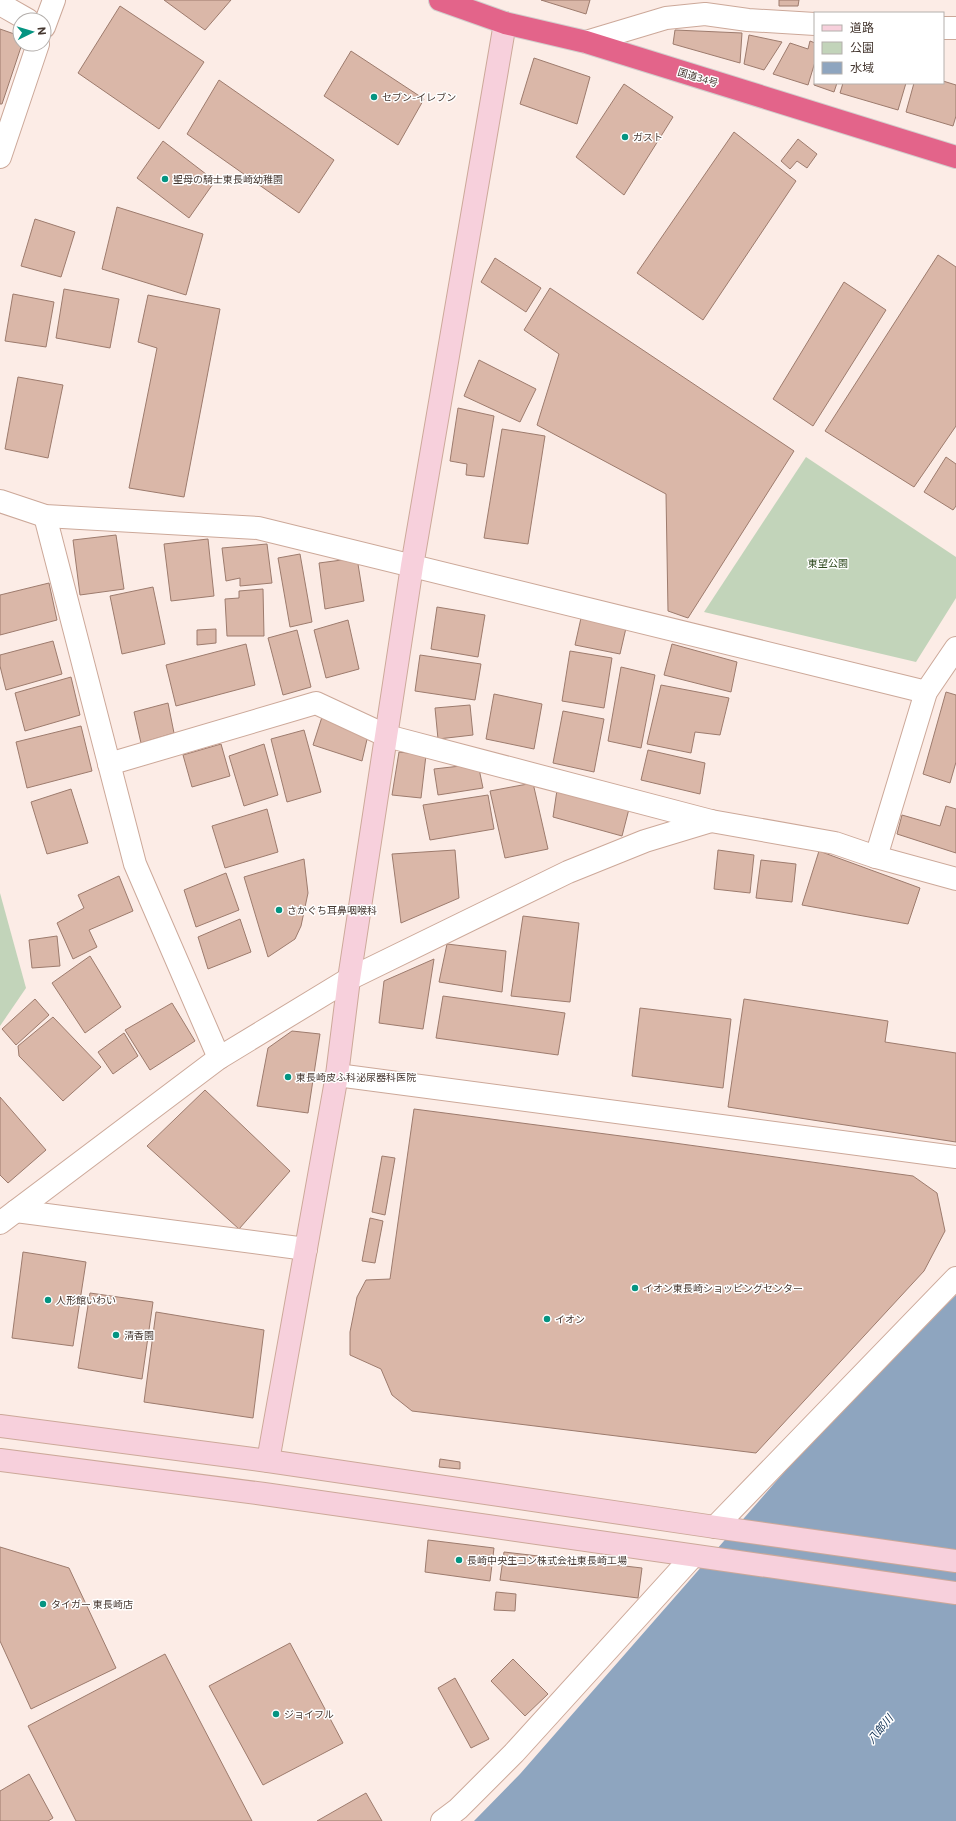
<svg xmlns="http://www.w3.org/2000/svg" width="956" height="1821" font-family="Commissioner,'Noto Sans JP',sans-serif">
<rect width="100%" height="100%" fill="#fcece6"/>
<g fill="#c2d4ba">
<path d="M806,457L956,557V598L916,662L704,612Z"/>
<path d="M0,893L26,988L0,1026Z"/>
</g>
<path fill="#8ea5bf" d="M956,1295V1821H474L520,1774L801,1453Z"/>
<g fill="#dab7a8" stroke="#9d7b6d">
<path d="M164,0H231L205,30Z"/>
<path d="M541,0H590L586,14Z"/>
<path d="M779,0H799L798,6H779Z"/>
<path d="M120,6L204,62L159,129L78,73Z"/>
<path d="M0,29L20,36V44H22L2,104H0Z"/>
<path d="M675,30L742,33L740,63L673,44Z"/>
<path d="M749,35L782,42L764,70L744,64Z"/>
<path d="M810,41L815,43V62L808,85L773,74L790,43L808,49Z"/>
<path d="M351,51L424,99L398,145L324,96Z"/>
<path d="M534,58L590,77L577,124L520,104Z"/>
<path d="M219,80L334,160L299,213L187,134Z"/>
<path d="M815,81V83H837L834,92L814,85Z"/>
<path d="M943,81L956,85V116L953,126L906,112L914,83H943Z"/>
<path d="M843,83H906L898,110L840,93Z"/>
<path d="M624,84L673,117L624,195L576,157Z"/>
<path d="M734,132L796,181L703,320L637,273Z"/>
<path d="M798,139L817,154L807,168L797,161L790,169L781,161Z"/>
<path d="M163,141L215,181L189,218L137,178Z"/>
<path d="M117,207L203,234L186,295L102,269Z"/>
<path d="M35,219L75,232L61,277L21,266Z"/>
<path d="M938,255L956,267V426L914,487L825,431Z"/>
<path d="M495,258L541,288L526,312L481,282Z"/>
<path d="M844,282L886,310L813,426L773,399Z"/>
<path d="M550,288L794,451L688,618L668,611L666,494L537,425L559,354L524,330Z"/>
<path d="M64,289L119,299L110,348L56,338Z"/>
<path d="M13,294L54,302L46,347L5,341Z"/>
<path d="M148,295L220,309L184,497L129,488L157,348L138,342Z"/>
<path d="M479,360L536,389L520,422L464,396Z"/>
<path d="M18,377L63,385L48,458L5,449Z"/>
<path d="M458,408L494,416L484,477L466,475L467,464L450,461Z"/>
<path d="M502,429L545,436L528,544L484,538Z"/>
<path d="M946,457L956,464V506L953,510L924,492Z"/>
<path d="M116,535L124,589L80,595L73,540Z"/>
<path d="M208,539L214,596L171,601L164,544Z"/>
<path d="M267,544L272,583L240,586V578L226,581L222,548Z"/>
<path d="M300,554L312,622L290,627L278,558Z"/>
<path d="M357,558L364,601L325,609L319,563Z"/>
<path d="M49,583L57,620L0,635V595Z"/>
<path d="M153,587L165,644L122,654L110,596Z"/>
<path d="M263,589L264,636H227L225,599L239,598V591Z"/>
<path d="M437,607L485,615L478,657L431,649Z"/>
<path d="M581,618L626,628L620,654L575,645Z"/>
<path d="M348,620L359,669L326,678L314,630Z"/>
<path d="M216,629V643L197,645V630Z"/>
<path d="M297,630L311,687L283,695L268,638Z"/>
<path d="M53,641L62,674L6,690L0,666V655Z"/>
<path d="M246,644L255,685L176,706L166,665Z"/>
<path d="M672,644L737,662L731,692L664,675Z"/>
<path d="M570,651L612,658L604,708L562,701Z"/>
<path d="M420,655L481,664L475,700L415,691Z"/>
<path d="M621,667L655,675L641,748L608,741Z"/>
<path d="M71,677L80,715L25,731L15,693Z"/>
<path d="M661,685L729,698L720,735L695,732L691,753L647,744Z"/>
<path d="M946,692L956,695V762L950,783L923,774Z"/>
<path d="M494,694L542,704L534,749L486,739Z"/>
<path d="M168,703L174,733L141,743L134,712Z"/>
<path d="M470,705L473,735L438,739L435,708Z"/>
<path d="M563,711L604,719L594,772L553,763Z"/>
<path d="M322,717L368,735L362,761L313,745Z"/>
<path d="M81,726L92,771L27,788L16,742Z"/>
<path d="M304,730L321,792L287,802L271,739Z"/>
<path d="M221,744L230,776L192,787L183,755Z"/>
<path d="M264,744L278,795L244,806L229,756Z"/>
<path d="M648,750L705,763L700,794L641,780Z"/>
<path d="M399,752L426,755L421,798L392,795Z"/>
<path d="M478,764L483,788L438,795L434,769Z"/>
<path d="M533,783L548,849L505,858L490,791Z"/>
<path d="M71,789L88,843L47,854L31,802Z"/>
<path d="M557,790L630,805L622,836L553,817Z"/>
<path d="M488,795L494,829L430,840L423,805Z"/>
<path d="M946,806L956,809V853L897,834L902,815L940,826Z"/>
<path d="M267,809L278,852L225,868L212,826Z"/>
<path d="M455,850L459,898L401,923L392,854Z"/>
<path d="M718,850L754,855L750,893L714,889Z"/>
<path d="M819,851L920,888L908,924L802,905Z"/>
<path d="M304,859L308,893L301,926L295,939L268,957L244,877Z"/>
<path d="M761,860L796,864L792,902L756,898Z"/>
<path d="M226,873L239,910L196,927L184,890Z"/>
<path d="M119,876L133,911L89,930L97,947L73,959L57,923L84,908L78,895Z"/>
<path d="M523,916L579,923L570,1002L511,996Z"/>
<path d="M240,919L251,952L208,969L198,937Z"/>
<path d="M57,936L60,966L32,968L29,940Z"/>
<path d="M447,944L506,951L502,992L439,982Z"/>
<path d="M90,956L121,1007L85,1033L52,983Z"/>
<path d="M434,959L423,1029L379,1023L384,981Z"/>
<path d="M443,996L565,1013L558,1055L436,1038Z"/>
<path d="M35,999L49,1015L16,1045L2,1029Z"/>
<path d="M744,999L888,1021L885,1042L956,1053V1142L728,1107Z"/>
<path d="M172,1003L195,1041L150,1070L125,1030Z"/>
<path d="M640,1008L731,1019L723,1088L632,1076Z"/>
<path d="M53,1017L101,1067L63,1101L19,1056L18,1046Z"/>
<path d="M292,1031L320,1034L308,1113L257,1106L268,1048Z"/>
<path d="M124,1033L138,1056L113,1074L98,1052Z"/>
<path d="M205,1090L290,1171L239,1229L147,1146Z"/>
<path d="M0,1097L46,1150L8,1183L0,1175Z"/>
<path d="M414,1109L667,1142L913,1176L937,1193L945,1231L924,1271L756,1453L412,1411L392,1395L381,1369L350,1355V1332L357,1297L366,1280L390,1279Z"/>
<path d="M382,1156L395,1158L385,1215L372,1212Z"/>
<path d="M370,1218L383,1221L375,1263L362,1261Z"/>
<path d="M23,1252L86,1262L73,1346L12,1338Z"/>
<path d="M90,1293L153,1302L142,1379L78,1368Z"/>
<path d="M156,1312L264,1330L253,1418L144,1402Z"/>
<path d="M440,1459L460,1462V1469L439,1467Z"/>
<path d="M428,1540L494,1548L490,1581L425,1572Z"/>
<path d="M0,1547L69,1568L116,1668L31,1709L0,1641Z"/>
<path d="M504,1552L642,1568L638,1598L500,1580Z"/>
<path d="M496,1592L516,1594L515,1611L494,1610Z"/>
<path d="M290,1643L343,1743L263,1785L209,1686Z"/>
<path d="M165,1654L252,1821H76L28,1726Z"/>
<path d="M513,1659L548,1694L525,1716L491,1681Z"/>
<path d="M455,1678L489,1739L471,1748L438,1688Z"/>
<path d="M29,1774L53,1818L48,1821H0V1791Z"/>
<path d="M366,1793L382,1821H317Z"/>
</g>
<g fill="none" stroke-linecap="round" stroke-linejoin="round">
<g stroke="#cca899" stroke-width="24">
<g id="street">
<path d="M0,4L28,20"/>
<path d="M44,27L54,0"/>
<path d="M943,28H956"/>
<path d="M586,42L666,18L705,14L748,20L815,24"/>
<path d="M0,157L38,44"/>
<path d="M0,501L45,516L258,528L926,692"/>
<path d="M45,516L135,864L219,1058"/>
<path d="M109,764L316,703L387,736L711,821L835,843L876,857L956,879"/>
<path d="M876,857L926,692L956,648"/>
<path d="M337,1075L956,1157"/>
<path d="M16,1211L306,1249"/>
<path d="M0,1223L219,1058L349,979L568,872L645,841L711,821"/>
<path d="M715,1527L956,1278"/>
<path d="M442,1821L458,1809L514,1753L693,1556"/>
</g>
</g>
<g stroke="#cca899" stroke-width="24">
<g id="secondary">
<path d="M0,1426L268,1461L715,1527L956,1561"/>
<path d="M0,1460L264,1494L956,1593"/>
<path d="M268,1461L337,1075L349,979L412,566L505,23"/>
</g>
</g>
<g stroke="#d2cfcd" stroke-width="24">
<path id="highway" d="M440,0L505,23L586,42L956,157"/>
</g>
<use href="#street" stroke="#fff" stroke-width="22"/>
<use href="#secondary" stroke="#f7d0dc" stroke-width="22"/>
<use href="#highway" stroke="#e3648a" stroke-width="22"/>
</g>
<g fill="#049481" stroke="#fff" stroke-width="1.5">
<circle cx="374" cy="97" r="4"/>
<circle cx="625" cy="137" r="4"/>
<circle cx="165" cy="179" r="4"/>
<circle cx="279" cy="910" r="4"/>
<circle cx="288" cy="1077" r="4"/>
<circle cx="635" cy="1288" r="4"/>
<circle cx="48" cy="1300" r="4"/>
<circle cx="547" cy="1319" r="4"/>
<circle cx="116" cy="1335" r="4"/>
<circle cx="459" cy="1560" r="4"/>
<circle cx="43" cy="1604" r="4"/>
<circle cx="276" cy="1714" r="4"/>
</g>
<g text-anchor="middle" stroke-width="3" stroke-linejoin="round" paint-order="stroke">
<g font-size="10" fill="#44362f" stroke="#fff">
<text transform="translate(698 77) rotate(17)" y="4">国道34号</text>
</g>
<g font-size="10" fill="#44362f" stroke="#fff" text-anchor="start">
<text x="382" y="101">セブン-イレブン</text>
<text x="633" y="141">ガスト</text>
<text x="173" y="183">聖母の騎士東長崎幼稚園</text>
<text x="287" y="914">さかぐち耳鼻咽喉科</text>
<text x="296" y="1081">東長崎皮ふ科泌尿器科医院</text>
<text x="643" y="1292">イオン東長崎ショッピングセンター</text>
<text x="56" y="1304">人形館いわい</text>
<text x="555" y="1323">イオン</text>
<text x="124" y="1339">清香園</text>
<text x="467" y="1564">長崎中央生コン株式会社東長崎工場</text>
<text x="51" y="1608">タイガー 東長崎店</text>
<text x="284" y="1718">ジョイフル</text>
</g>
<g font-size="10" fill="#2c481c" stroke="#fff">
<text x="828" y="567">東望公園</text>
</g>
<g font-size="11" font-style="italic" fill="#0b2d51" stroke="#fff">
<text transform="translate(880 1729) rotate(-50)" y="4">八郎川</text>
</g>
</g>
<rect x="814" y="12" width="130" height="72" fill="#ffffff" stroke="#b4afac"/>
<rect x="822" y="25" width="20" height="6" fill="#f7d0dc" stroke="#b4afac"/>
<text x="850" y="32" font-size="12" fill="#44362f">道路</text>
<rect x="822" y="42" width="20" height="12" fill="#c2d4ba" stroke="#b4afac"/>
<text x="850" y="52" font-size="12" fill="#44362f">公園</text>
<rect x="822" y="62" width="20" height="12" fill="#8ea5bf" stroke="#b4afac"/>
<text x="850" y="72" font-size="12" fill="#44362f">水域</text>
<g transform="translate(32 32) rotate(85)"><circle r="19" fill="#ffffff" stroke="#b4afac"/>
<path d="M0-3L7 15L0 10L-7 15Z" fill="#049481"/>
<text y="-6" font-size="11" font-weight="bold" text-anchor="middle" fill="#44362f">N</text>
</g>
</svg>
